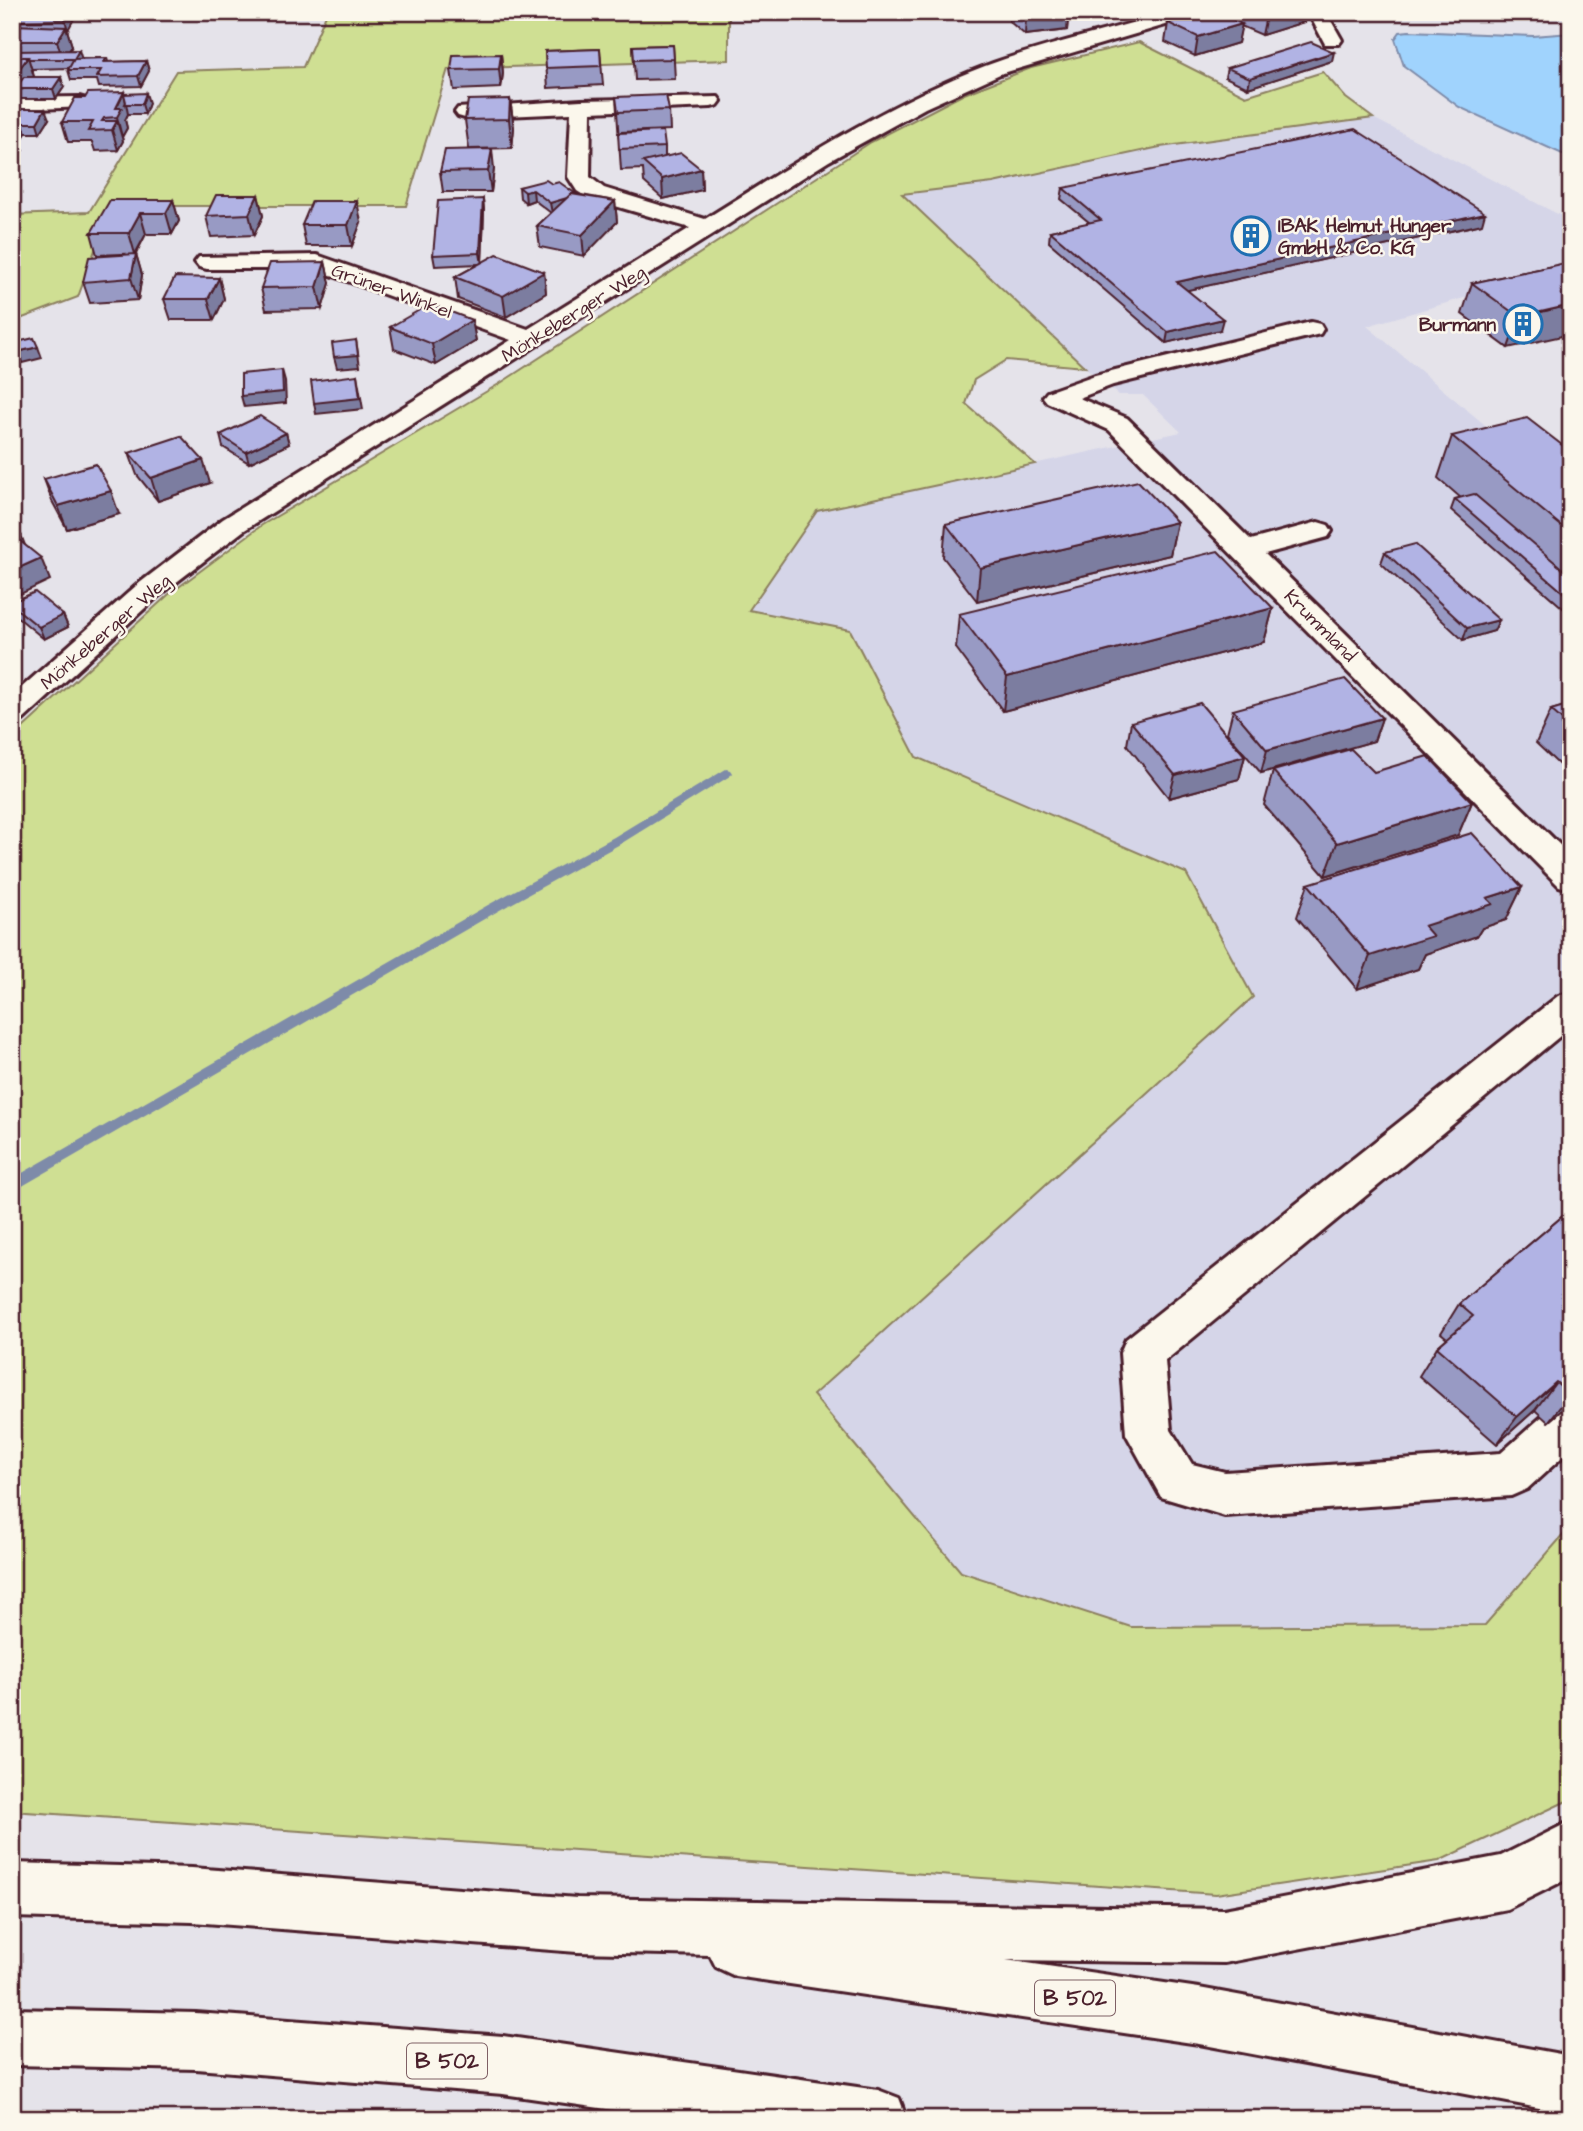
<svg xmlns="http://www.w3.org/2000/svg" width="1583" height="2131" font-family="'Architects Daughter',sans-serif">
<rect width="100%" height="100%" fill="#e5e3ea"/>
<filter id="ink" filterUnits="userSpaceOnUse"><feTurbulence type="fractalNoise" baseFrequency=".0143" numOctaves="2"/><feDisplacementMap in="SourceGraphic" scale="14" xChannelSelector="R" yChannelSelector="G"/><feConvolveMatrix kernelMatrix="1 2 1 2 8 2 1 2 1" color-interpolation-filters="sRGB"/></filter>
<g filter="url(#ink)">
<path fill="#d5d5e8" d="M1373,118L1571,221V267L1367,326L1571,497V1526L1485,1625L1131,1627L961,1572L813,1394L1253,997L1186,873L916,757L850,630L749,611L817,511L1181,432L1143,395H1119L1085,367L902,194L993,183L1160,147Z"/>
<g fill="#cfdf93" stroke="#8c7f5f" stroke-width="2">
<path d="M327,12H729V60L448,69L406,206H111L78,297L12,322V215L89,212L176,71L303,67Z"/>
<path d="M1139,42L1246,96L1323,72L1346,98L1373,118L1160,147L993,183L902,194L1085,367L1006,360L974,380L966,404L1035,464L817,511L749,610L850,630L916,757L1186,873L1253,997L813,1395L961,1572L1131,1627L1485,1625L1571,1526V1799L1439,1861L1216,1894L12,1811V738L168,595L262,525L499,384L871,142L964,94L1031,68Z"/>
</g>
<path fill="#a0d3fd" stroke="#7e8ba9" stroke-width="2" d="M1409,31L1533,36L1571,33V158L1459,107L1404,66L1395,39L1400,32Z"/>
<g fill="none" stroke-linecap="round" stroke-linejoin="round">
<path fill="#7e8ba9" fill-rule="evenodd" d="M726,769L730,770L732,773L730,776L622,843L498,911L12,1192V1179L488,905L614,837Z"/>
<g stroke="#4a1f2b" stroke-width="6">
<g id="minor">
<path d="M1169,12H1198L1196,16L1000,74L925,108L829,161L243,531L157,597L23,720L12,723V696L137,585L223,519L511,340L314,269H207L199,267L195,262L199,257L317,255L528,329L690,228L588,198L577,191L568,177L571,113L465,118L458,116L455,112L458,108L581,100L718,97L721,101L718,105L711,107L591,112L590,177L604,188L705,219C795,163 885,104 985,66C1045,44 1108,31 1169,12Z"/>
<path d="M1308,12H1326L1342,40L1339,44H1325Z"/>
<path d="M79,97L86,99L89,103L86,107L12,110V98Z"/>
<path d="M1311,322L1320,324L1323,329L1320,334L1113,385L1079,398L1127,418L1251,540L1318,522L1328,525L1332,531L1328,537L1265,554L1571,856V889L1559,886L1109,430L1047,402L1043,397L1047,392L1095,375Z"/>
<path d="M1571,992V1027L1165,1361L1171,1430L1192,1464L1225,1472L1501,1453L1555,1405L1571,1399V1449L1527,1489L1511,1496L1225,1516L1161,1497L1126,1434L1120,1353L1126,1339L1558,996Z"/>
</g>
</g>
<g stroke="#4a1f2b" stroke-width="6">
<g id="highway">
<path d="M1571,1821V1877L1507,1909L1224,1963L1006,1960L1199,1988L1571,2056V2114L1199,2044L735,1976L716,1967L710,1955L577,1952L192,1922L12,1917V1863L192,1868L577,1898L1224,1909L1501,1856Z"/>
<path d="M12,2009L196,2013L503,2036L878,2090L899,2098L907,2119H676L503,2094L196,2069L12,2065Z"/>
</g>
</g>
<use href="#minor" fill="#fbf7ec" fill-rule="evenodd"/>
<use href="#highway" fill="#fbf7ec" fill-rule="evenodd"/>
</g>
<g fill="#989ac4" stroke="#4a1f2b" stroke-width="2">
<path d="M1004,12H1092L1091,16L1068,19L1067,30L1025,35L1009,21L1010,13L1006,14Z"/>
<path d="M1232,12H1306L1304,22L1262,35L1241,26L1238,43L1195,56L1165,42L1168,23L1230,19Z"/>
<path d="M76,15L67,30L72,46L69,50L82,58H107L108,62L146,61L149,71L141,86L99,87L97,80H71L68,70L69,68L32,69L34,77L64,87L56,99H18L16,91H12V25H20L18,21Z"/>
<path d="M673,45L675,79L635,80L633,46Z"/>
<path d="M600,49L603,85L548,88L545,51Z"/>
<path d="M501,54L503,73L501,88L454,90L451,70Z"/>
<path d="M1332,61L1248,88L1225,77L1227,68Z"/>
<path d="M124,92V94L149,103L145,114H128L125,120L127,128L122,137L123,141L118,150L95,151L92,142H68L62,122L85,98Z"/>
<path d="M616,97L669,110L670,130L620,132L665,147V156L701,169L702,190L663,199L644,182L643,169L621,170Z"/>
<path d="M510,99L514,128L512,148L472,149L494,169L491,192H443L440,172L469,149L465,120Z"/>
<path d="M12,112L49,119L40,133H26L20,142L23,150L19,157H12Z"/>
<path d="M552,184L576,194L615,201L617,222L584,256L540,247L537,226L551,213L534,200L526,203L520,198L519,187Z"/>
<path d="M1063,188L1482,224L1187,290L1220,330L1166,343L1049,242L1050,231L1090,223L1061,199Z"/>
<path d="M258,195L263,216L254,235L211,237L206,216Z"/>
<path d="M483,199L484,210L482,262L544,272L546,293L506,317L458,299L455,277L479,264L435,266L433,255Z"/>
<path d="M173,200L179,221L172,234H146L136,254L142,275L138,300L90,303L83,282L124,254L97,255L91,233Z"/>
<path d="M361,222L352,246H306L302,225Z"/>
<path d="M325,262L330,283L322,309L266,310L261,288Z"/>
<path d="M1571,262L1508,348L1462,314L1472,283Z"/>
<path d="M219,278L224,299L214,320H171L164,299Z"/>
<path d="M472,320L476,341L436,365L394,349L390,327Z"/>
<path d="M286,433L289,444L249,463L223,447L220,435Z"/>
<path d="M1452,436L1571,452V615L1451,510L1455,499L1461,498L1438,478Z"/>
<path d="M129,453L210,483L158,501L137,475Z"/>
<path d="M44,479L119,514L67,529L52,501Z"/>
<path d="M1177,522L1170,555L977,601L943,557L946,524Z"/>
<path d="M1385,552L1499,620L1494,631L1463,640L1381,563Z"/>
<path d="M12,602L63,615L68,627L44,639L15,615L12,608Z"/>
<path d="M1273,608L1264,642L1003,711L956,648L959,614Z"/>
<path d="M1571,704V776L1536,743L1551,710Z"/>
<path d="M1233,710L1382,718L1374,741L1261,773L1227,733Z"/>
<path d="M1131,722L1245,756L1239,779L1169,798L1127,745Z"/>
<path d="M1273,771L1374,772L1472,802L1458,835L1325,876L1264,805Z"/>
<path d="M1308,884L1522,887L1506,920L1482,928L1477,936L1425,954L1418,969L1357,989L1297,917Z"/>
<path d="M1571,1209V1402L1548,1422L1535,1410L1497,1444L1419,1376L1437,1347L1447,1338L1441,1333L1459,1304Z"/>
</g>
<g fill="#7c7da0" stroke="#4a1f2b" stroke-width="2">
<path d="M70,12H76V15L68,30L65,20Z"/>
<path d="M1057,12H1092L1091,16L1068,19L1067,30L1025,35L1026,16Z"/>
<path d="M1278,12H1306L1304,22L1262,35L1266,16Z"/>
<path d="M1242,24L1238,43L1195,56L1198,37Z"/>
<path d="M66,27L72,46L63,60L57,41Z"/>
<path d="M79,50L82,60L74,59Z"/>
<path d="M1334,52L1332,61L1248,88L1250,78Z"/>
<path d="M501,54L503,73L501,88L499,69Z"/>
<path d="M28,57L34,77L23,89L17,72Z"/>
<path d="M146,61L149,71L141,86L138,76Z"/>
<path d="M61,77L64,87L56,99L53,89Z"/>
<path d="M124,92L128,114L125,120L127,128L122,137L117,117L116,108Z"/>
<path d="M146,93L149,103L145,114L142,104Z"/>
<path d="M510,99L514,128L512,148L509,119Z"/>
<path d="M45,109L49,119L40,133L37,123Z"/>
<path d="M117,121L123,141L118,150L112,130Z"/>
<path d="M23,123L26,133L20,142L23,150L19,157L16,147L17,144L14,136Z"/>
<path d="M492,149L494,169L491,192L488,171Z"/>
<path d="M701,169L702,190L663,199L662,179Z"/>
<path d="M533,190L534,200L526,203L525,192Z"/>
<path d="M258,195L263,216L254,235L249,214Z"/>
<path d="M577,195L552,213L550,203Z"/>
<path d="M483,199L484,210L482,264L480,253Z"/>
<path d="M173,200L179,221L172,234L166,213Z"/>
<path d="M357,201L361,222L352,246L348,225Z"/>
<path d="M615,201L617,222L584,256L582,235Z"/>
<path d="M140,213L146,234L135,254L129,233Z"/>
<path d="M1485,213L1482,224L1175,293L1177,282Z"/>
<path d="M136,254L142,275L138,300L131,278Z"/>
<path d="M325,262L330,283L322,309L317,287Z"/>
<path d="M544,272L546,293L506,317L503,296Z"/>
<path d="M219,278L224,299L214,320L208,299Z"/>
<path d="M1571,305V334L1508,348L1519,317Z"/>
<path d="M1223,319L1220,330L1166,343L1168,332Z"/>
<path d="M472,320L476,341L436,365L432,344Z"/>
<path d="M356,340L360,366L337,368L334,357Z"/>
<path d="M38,347L42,358L22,363L17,352Z"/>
<path d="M282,370L285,381L286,403L244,407L241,396Z"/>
<path d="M357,375L363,409L316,414L314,403Z"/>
<path d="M286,433L289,444L249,463L246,452Z"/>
<path d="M203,460L210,483L158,501L151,478Z"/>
<path d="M111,491L119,514L67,529L58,506Z"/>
<path d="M12,521L19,536L21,535L30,558L12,538Z"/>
<path d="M1177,522L1170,555L977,601L980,568Z"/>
<path d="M41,558L50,580L12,598V571Z"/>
<path d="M1273,608L1264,642L1003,711L1007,677Z"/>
<path d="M63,615L68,627L44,639L39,627Z"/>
<path d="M1499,620L1494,631L1463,640L1467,628Z"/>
<path d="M1382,718L1374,741L1261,773L1267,750Z"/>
<path d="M1245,756L1239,779L1169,798L1175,775Z"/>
<path d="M1472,802L1458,835L1325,876L1337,843Z"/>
<path d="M1522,887L1506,920L1482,928L1477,936L1425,954L1418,969L1357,989L1370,956L1424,926L1487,898Z"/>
<path d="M1556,1382L1535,1410L1497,1444L1517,1417Z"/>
<path d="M1571,1393V1402L1548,1422Z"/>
</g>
<g fill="#b1b3e4" stroke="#4a1f2b" stroke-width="2">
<path d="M24,12H70L65,20L18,21Z"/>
<path d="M1022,12H1057L1026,16Z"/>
<path d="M1204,12H1215L1242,24L1198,37L1168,23Z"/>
<path d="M1257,12H1278L1266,16Z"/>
<path d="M12,25L66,27L57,41H12Z"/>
<path d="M1311,42L1334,52L1250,78L1227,68Z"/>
<path d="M673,45L674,59L634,60L633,46Z"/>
<path d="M600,49L601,66L546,68L545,51Z"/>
<path d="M79,50L74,59H29L28,57H12V55L15,51Z"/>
<path d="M501,54L499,69L451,70L453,55Z"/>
<path d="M12,57H28L17,72H12Z"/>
<path d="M107,58L104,62L146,61L138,76L97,77L101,70H68L74,59Z"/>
<path d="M24,77H61L53,89H15Z"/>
<path d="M124,92L116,108H122L117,117L104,118L102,121H117L112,130L88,131L93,122H62L75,98H85L88,93Z"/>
<path d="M146,93L142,104H125L126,102L124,94Z"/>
<path d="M666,95L669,110L618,112L616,97Z"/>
<path d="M510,99L509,119L465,120L468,100Z"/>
<path d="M15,109H45L37,123H23L14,136H12V112Z"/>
<path d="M1355,129L1485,213L1177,282L1223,319L1168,332L1050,231L1101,220L1063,188Z"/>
<path d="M663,131L665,147L619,149L618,133Z"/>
<path d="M12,140H19L16,147H12Z"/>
<path d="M492,149L488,171L440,172L445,150Z"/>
<path d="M681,153L701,169L662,179L643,162Z"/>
<path d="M546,180L552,184L559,182L576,194H571L567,198L550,203L533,190L525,192L519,187Z"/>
<path d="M571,194L615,201L582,235L537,226Z"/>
<path d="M216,195H258L249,214L206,216Z"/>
<path d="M483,199L480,253L433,255L438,201Z"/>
<path d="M110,200H173L166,213H140L129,233H91Z"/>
<path d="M312,201H357L348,225H302Z"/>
<path d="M136,254L131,278L83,282L89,257Z"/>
<path d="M497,254L544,272L503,296L455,277Z"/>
<path d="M325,262L317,287L261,288L270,263Z"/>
<path d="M1571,262V305L1519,317L1472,283Z"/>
<path d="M175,277L219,278L208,299H164Z"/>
<path d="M430,304L472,320L432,344L390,327Z"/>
<path d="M34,338L38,347L17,352L13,343Z"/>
<path d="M356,340L358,355L334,357L332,343Z"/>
<path d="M282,370L283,392L241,396V374Z"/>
<path d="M357,375L360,398L314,403L311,381Z"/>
<path d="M260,416L286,433L246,452L220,435Z"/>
<path d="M1527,418L1571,452V534L1452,436Z"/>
<path d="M181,436L203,460L151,478L129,453Z"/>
<path d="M96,464L111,491L58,506L44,479Z"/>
<path d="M1138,481L1177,522L980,568L946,524Z"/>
<path d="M1474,494L1571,576V599L1455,499Z"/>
<path d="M12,529L21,535L15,537L41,558L12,571Z"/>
<path d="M1415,544L1499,620L1467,628L1385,552Z"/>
<path d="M1218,551L1273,608L1007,677L959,614Z"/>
<path d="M35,592L63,615L39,627L12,605V602Z"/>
<path d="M1345,679L1382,718L1267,750L1233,710Z"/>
<path d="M1200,703L1245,756L1175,775L1131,722Z"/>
<path d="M1571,704V728L1551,710Z"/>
<path d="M1351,749L1374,772L1428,756L1472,802L1337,843L1273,771Z"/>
<path d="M1472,833L1522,887L1487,898L1493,904L1424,926L1433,936L1370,956L1308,884Z"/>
<path d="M1571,1209V1393L1570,1394L1556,1382L1517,1417L1437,1347L1473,1316L1459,1304Z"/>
</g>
</g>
<defs>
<g id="building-ring" transform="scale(2.0125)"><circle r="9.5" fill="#fbf7ec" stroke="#1f6fb2" stroke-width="1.5"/><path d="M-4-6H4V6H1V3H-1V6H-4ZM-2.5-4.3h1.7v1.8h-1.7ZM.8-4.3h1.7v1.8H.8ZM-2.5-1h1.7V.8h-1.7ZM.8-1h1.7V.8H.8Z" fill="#1f6fb2"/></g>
</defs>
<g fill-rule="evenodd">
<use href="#building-ring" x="1251" y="236"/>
<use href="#building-ring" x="1523" y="324"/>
</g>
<g text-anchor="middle" stroke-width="5" stroke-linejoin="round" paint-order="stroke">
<g font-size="19" font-weight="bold" fill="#4a1f2b" stroke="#fbf7ec" text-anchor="start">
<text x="1278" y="232">IBAK Helmut Hunger<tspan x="1278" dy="22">GmbH &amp; Co. KG</tspan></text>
<text x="1496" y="331" text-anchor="end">Burmann</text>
</g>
<g font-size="19" fill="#4a1f2b" stroke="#fbf7ec">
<text transform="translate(392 290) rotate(20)" y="7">Grüner Winkel</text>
<text transform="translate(573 313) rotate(-32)" y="7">Mönkeberger Weg</text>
<text transform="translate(1321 625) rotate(45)" y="7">Krummland</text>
<text transform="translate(105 631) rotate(-41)" y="7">Mönkeberger Weg</text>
</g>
<g fill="#fbf7ec" stroke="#7f6065" stroke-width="2">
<rect x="1035" y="1980.5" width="80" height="35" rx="5"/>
<rect x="407" y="2043.5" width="80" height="35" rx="5"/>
</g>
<g font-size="21" font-weight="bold" fill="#4a1f2b">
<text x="1075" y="2005">B 502</text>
<text x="447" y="2068">B 502</text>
</g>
</g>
<rect width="1583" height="2131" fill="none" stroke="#fbf7ec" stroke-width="42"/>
<rect x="21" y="21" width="1541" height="2089" fill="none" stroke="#4a1f2b" stroke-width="2.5" filter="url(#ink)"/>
</svg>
